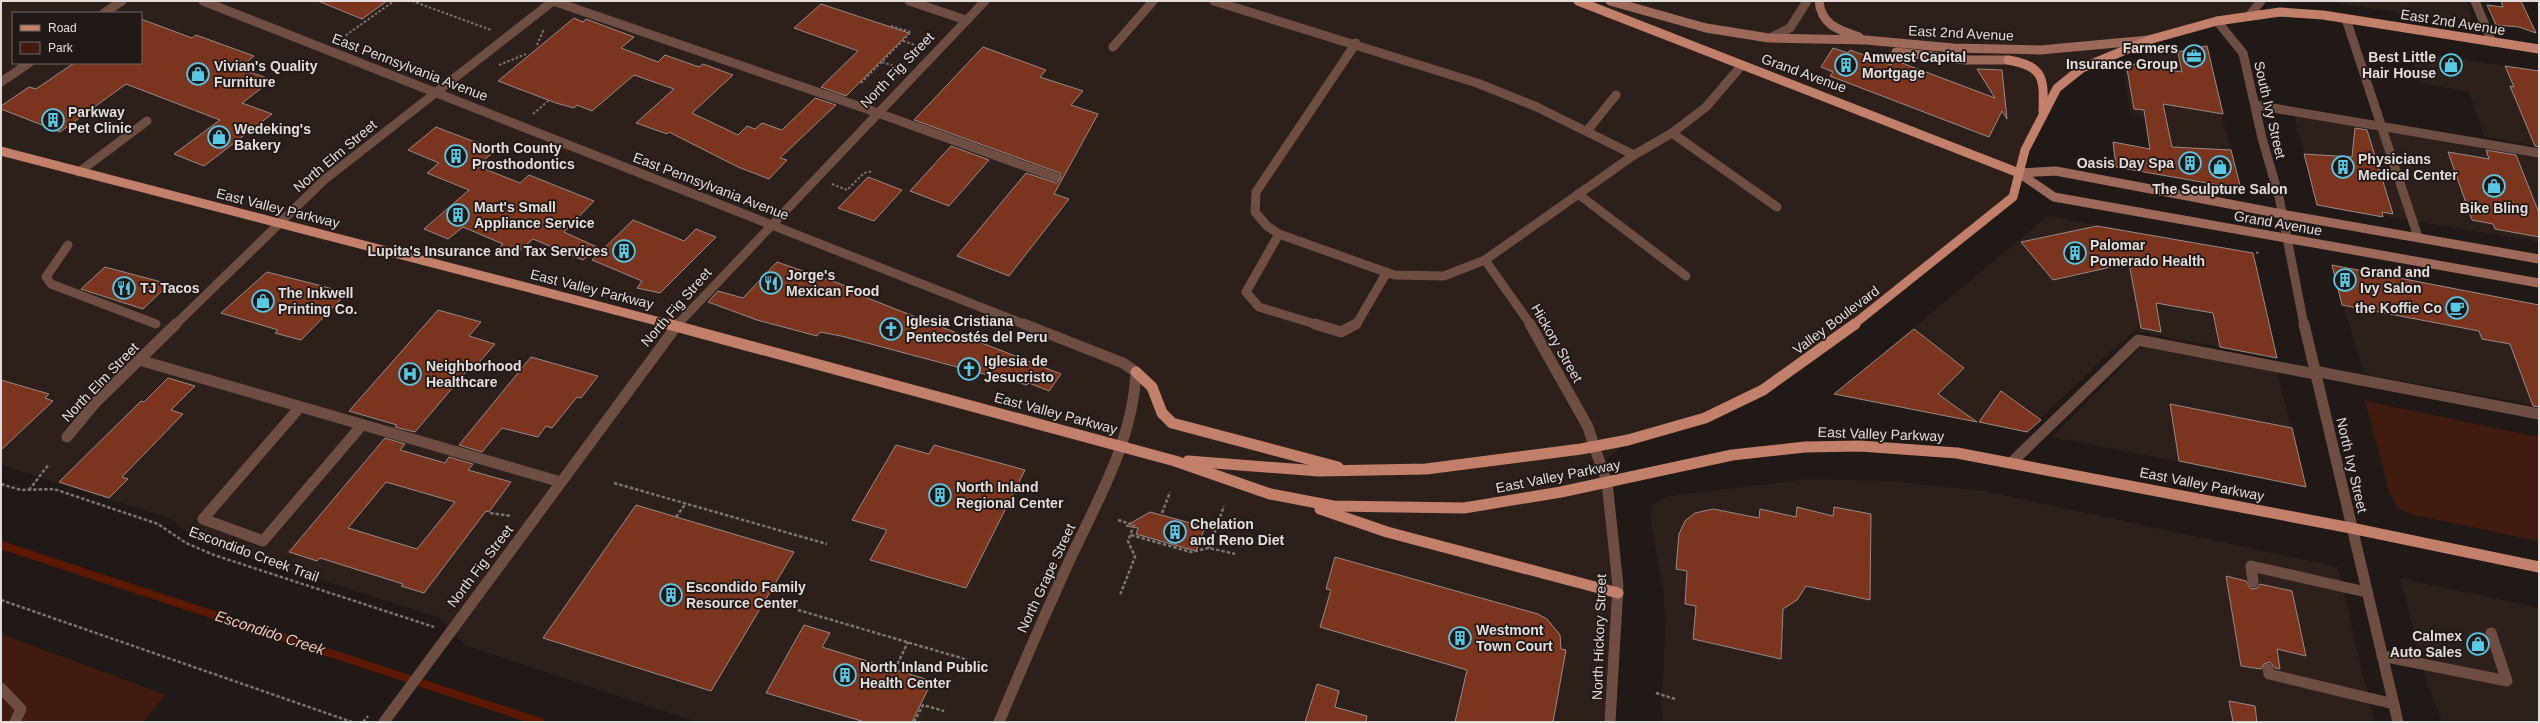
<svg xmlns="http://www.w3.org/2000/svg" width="2540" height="723" font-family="Arial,sans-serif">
<rect width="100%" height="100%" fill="#211916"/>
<g fill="#2d1f1a" fill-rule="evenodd">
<path d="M1,1H2261L2249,16L2152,39L2068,77L2042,115L2013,197L1763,390L1633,438L1599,465L1542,479L1603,472L1618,586L1610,722H697L465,645L438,617L205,544L198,541L171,519L1,465ZM13,13H141V63H13Z"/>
<path d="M2325,1H2466L2470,11L2471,22L2444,17L2445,20Z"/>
<path d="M2207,43L2225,116H2222L2241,189L2178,178L2166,117L2130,115L2123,66L2144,57Z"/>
<path d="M2409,51L2539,71V146L2485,137L2469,92L2420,83Z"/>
<path d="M2294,116L2539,157V242L2317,205Z"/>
<path d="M2048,216L2253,253L2277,358L2135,331L2109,353L2027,432L1834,394Z"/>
<path d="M2338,267L2539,305V406L2364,374L2333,271Z"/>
<path d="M2145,344L2277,371L2306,487L2052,437Z"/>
<path d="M1809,479L1891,481L1984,491L2338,567L2374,722H1662L1661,698L1666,631L1664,595L1651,525L1650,511L1652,505L1666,497L1676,495Z"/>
<path d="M2400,578L2539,608V722H2442L2426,680Z"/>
</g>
<g fill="#411b0f">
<path d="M2365,401L2539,437V541L2413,515L2398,508L2390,494Z"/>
<path d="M1,634L166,695L143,722H1Z"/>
</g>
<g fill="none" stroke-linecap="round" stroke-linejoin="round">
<path stroke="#5c1801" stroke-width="8" d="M1,545L540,722"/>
</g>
<g fill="#7b341e" stroke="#968b88" fill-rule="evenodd">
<path d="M318,1H387L362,19Z"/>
<path d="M2501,1H2521L2536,33L2519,27L2496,25L2487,5L2503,7Z"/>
<path d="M821,4L909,33L846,96L821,87L858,51L794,28Z"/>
<path d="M574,18L583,22L586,19L634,37L621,48L658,62L665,55L699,67L703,64L733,75L692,113L738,135L747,126L755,129L762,123L782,130L815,98L836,105L780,158L787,160L769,179L738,167L669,132L667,134L636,123L674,89L634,75L592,111L577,105L574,108L556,103L498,81Z"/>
<path d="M141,19L192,38L196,35L254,56L239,68L272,80L242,103L272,114L204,166L174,154L220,120L126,84L60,132L1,109V106L29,87L36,89L74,63H141Z"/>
<path d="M2207,46L2223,114L2163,104L2172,147L2231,150L2241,189L2116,167L2113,142L2150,149L2144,110L2134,109L2126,63L2182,72L2178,52Z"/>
<path d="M983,47L1046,70L1040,77L1083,91L1071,105L1098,114L1054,194L1069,199L1009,276L957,256L1026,173L1056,183L1060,179V173L914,120Z"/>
<path d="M1833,48L1848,53L1850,50L1891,65L1894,60L1995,98L1977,69L2002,70L2007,119L2002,111L1989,137L1830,76L1833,72L1821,67Z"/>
<path d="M2505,66L2539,71V147L2535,146L2510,86L2514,87Z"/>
<path d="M436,127L496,150L477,166L520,183L529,175L594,201L564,232L597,247L583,260L533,239L516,254L496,250L503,244L463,227L448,239L424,229L469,190L427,173L439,163L408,150Z"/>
<path d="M2355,128L2367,130L2393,214L2382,212L2383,217L2317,205L2304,154L2352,157Z"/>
<path d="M951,146L989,160L949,206L910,191Z"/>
<path d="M2486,150L2516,155L2539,213V237L2495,229L2493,224L2472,220L2448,152L2489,159Z"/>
<path d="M868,177L902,190L874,221L838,208Z"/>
<path d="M633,220L684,241L696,229L716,237L660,293L637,288L642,281L592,260Z"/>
<path d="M2097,226L2253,253L2277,358L2220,347L2213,313L2156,303L2161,332L2141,328L2129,263L2053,280L2021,242Z"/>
<path d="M777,262L849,287L847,290L1061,374L1049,391L1029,383L1027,385L957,367L841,336L820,332L817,336L757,320L708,302L718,291L743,298Z"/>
<path d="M2332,265L2539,305V407L2533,406L2510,344L2482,339L2479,331L2342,305Z"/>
<path d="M105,267L169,284L143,309L81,289Z"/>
<path d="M267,272L322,286L347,293L301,340L275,333L278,330L221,313Z"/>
<path d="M438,310L481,322L469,336L495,344L475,367L471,366L415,432L395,427L397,425L349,411Z"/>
<path d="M1914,329L1964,368L1938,394L1977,422L1834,394Z"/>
<path d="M531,357L598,376L581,398L577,397L552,428L546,426L538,437L502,428L482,452L459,445Z"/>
<path d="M168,378L195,386L171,410L183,414L122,477L128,479L109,498L59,482L141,401L144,402Z"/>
<path d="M1,380L49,394L45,398L53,401L1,450Z"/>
<path d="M2001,391L2041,420L2027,432L1979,422Z"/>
<path d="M2170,404L2292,428L2306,487L2179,461Z"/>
<path d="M385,438L405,444L400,450L445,463L449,457L473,464L468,470L511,482L489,512L486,511L424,593L401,586L403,584L320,558L317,561L289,552ZM386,482L455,502L417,549L348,528Z"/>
<path d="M896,445L929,454L934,445L1025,470L966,588L870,560L887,530L852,520Z"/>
<path d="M636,505L794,552L711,691L543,638Z"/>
<path d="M1797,507L1833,516L1834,507L1871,514L1870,600L1806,586L1797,600L1783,609L1781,659L1693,639L1696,606L1685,604L1687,571L1676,569L1679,534L1685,521L1695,513L1713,509L1759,518L1760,509L1796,517Z"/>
<path d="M1150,512L1205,527L1196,551L1136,534L1138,528L1126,526Z"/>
<path d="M1335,557L1538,614L1547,619L1560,635L1561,649L1566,650L1553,722H1455L1467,670L1320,627L1331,590L1326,589Z"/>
<path d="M2226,576L2246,581L2251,589L2257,588L2260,584L2292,591L2306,656L2277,649L2280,669L2275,668L2270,662L2264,664L2261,669L2241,666Z"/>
<path d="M804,625L830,633L822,647L932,681L912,722H865L766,693Z"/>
<path d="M1317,684L1339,691L1335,707L1367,716L1366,722H1305Z"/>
<path d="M2229,701L2255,706L2257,722H2233Z"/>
</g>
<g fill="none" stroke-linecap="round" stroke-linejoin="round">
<g stroke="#7b7471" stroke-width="2" stroke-dasharray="2.5 2" stroke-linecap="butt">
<path d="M412,1L491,30"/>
<path d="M342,38L394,1"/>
<path d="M903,41L921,47"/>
<path d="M537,45L544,29"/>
<path d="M882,62L900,68"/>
<path d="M499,65L526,54"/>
<path d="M861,83L911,32L891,26"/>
<path d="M533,114L548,101"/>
<path d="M832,184L847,190L864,173L873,171"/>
<path d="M2256,253L2260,252"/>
</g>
<g stroke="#7b7471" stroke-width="2.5" stroke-dasharray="3.5 2" stroke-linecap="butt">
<path d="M614,483L827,544"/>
<path d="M1,484L21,490L54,489L158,524L186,543L214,555L434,627"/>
<path d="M29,490L49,464"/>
<path d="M490,513L511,516"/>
<path d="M1162,513L1170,492"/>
<path d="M676,517L686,503"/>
<path d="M1118,520L1134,525L1128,541L1135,557L1120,595"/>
<path d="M1131,535L1191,552L1209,548L1235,554"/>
<path d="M1209,548L1224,506"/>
<path d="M1,600L352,722"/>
<path d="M798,610L968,660"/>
<path d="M895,669L908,642"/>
<path d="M1656,693L1675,699"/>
<path d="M363,722L368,716"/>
<path d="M914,722L923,705L944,711"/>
</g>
<g stroke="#6e4d43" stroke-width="9">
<path d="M553,1L864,108L1055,177"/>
<path d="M1214,1L1477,83L1537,107L1634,155L1672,133L1706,107L1742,65"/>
<path d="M2475,1L2492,42"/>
<path d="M2346,19L2418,237"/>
<path d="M1356,43L1256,192L1255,212L1267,226L1279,234L1394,275L1444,276L1485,260L1634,155"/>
<path d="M1113,47L1153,1"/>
<path d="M2255,105L2539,153"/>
<path d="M1587,131L1616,95"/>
<path d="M1672,133L1777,207"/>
<path d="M79,172L147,121"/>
<path d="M1578,194L1686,276"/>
<path d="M1279,234L1246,292L1259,307L1318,325"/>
<path d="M68,245L46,277L51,284L156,324"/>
<path d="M1485,260L1531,325"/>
<path d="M1356,325L1387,272"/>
</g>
<g stroke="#6e4d43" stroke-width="11">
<path d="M1315,324L1341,332L1356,324"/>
<path d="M1530,324L1588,427L1594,446"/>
<path d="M139,360L561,482"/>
<path d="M2314,371L2539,414"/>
<path d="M300,407L203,519L263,541L362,425"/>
<path d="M2011,463L2138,340L2315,374"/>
<path d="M2253,582L2251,566L2366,592"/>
<path d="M2382,656L2507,681L2491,633"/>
<path d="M2268,669L2269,674L2394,704"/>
<path d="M1,688L21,709L15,722"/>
</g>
<g stroke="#6e4d43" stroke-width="9">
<path d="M203,1L1026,325"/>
<path d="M909,1L966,20"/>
<path d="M104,13L122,1"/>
<path d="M2249,16L2261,1"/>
<path d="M1772,37L1790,28L1807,1"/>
<path d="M1,82L29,63"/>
<path d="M175,325L324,180L553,1"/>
</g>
<g stroke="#6e4d43" stroke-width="11">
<path d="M67,437L96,402L176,324"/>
<path d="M999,722C1022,667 1046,612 1071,557C1099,498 1133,439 1136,372L1123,363L1024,324"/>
</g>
<g stroke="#6e4d43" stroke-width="9">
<path d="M2217,21L2243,53L2262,138L2279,197L2304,325"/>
<path d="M677,325L985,1"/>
</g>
<g stroke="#6e4d43" stroke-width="11">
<path d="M2304,324L2398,722"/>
<path d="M1594,446L1607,482L1618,586L1610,722"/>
<path d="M384,722L678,324"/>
</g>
<g stroke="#9d695a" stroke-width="9">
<path d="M1610,1L1706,28L1769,38L1866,40L1953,48L2040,50L2149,40"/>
<path d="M1819,1C1821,25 1839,30 1859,37"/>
<path d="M1896,52L1966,60H2008"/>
<path d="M2019,173L2054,197L2539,283"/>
<path d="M2019,173L2056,171L2282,214L2539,259"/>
</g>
<g stroke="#c27f6a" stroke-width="9">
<path d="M1578,1L2019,173"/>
<path d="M2008,60C2044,66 2044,78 2043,111"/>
<path d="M1,151L672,325"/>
<path d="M1853,325L2013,197L2025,150L2057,88L2082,68L2152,39L2217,21L2280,12L2323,15L2539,49"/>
</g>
<g stroke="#c27f6a" stroke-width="11">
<path d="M668,324L1175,461L1270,494L1333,506L1464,508L1561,492L1732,455L1805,447L1860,446L1957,453L2351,528L2539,567"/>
<path d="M1136,372L1152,387L1162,413L1172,423L1338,467"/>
<path d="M1188,461L1319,471L1426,469L1581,449L1628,440L1705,418L1763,390L1855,324"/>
<path d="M1320,509L1387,532L1618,593"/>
</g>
</g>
<defs>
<g id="office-ring" transform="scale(1.15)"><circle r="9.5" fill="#211916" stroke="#59c8e5" stroke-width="1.5"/><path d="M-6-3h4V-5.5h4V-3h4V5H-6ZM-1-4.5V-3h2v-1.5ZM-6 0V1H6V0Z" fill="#59c8e5"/></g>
<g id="building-ring" transform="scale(1.15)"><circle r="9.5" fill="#211916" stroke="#59c8e5" stroke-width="1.5"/><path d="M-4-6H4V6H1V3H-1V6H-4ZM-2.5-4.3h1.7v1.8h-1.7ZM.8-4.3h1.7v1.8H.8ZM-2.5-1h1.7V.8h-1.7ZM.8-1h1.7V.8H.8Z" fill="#59c8e5"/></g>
<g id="shop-ring" transform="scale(1.15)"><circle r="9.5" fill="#211916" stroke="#59c8e5" stroke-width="1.5"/><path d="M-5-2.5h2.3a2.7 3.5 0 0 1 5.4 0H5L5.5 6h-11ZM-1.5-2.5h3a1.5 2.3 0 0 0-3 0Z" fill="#59c8e5"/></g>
<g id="restaurant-ring" transform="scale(1.15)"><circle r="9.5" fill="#211916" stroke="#59c8e5" stroke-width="1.5"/><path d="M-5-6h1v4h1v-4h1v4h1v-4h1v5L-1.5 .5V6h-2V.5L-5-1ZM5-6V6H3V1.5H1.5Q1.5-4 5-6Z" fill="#59c8e5"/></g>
<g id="cafe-ring" transform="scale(1.15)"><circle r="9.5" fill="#211916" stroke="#59c8e5" stroke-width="1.5"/><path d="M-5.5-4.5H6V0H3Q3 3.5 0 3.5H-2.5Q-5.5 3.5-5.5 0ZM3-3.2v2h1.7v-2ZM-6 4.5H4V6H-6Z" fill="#59c8e5"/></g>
<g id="church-ring" transform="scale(1.15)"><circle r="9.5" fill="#211916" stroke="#59c8e5" stroke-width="1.5"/><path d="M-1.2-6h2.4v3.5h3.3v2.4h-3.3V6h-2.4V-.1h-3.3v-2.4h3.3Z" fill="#59c8e5"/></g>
<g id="hospital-ring" transform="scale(1.15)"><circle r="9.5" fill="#211916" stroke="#59c8e5" stroke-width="1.5"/><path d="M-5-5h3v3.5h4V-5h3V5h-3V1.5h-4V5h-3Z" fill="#59c8e5"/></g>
</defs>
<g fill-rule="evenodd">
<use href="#office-ring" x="2194" y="56"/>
<use href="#building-ring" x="1846" y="65"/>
<use href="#shop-ring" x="2451" y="65"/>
<use href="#shop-ring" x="198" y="74"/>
<use href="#building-ring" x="53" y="120"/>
<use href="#shop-ring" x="219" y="137"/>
<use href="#building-ring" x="456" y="156"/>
<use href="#building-ring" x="2190" y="163"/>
<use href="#shop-ring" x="2220" y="167"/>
<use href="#building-ring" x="2343" y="167"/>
<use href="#shop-ring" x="2494" y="186"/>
<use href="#building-ring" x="458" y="215"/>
<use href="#building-ring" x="624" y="251"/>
<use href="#building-ring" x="2075" y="253"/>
<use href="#building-ring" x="2345" y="280"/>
<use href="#restaurant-ring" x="771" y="283"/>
<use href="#restaurant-ring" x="124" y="288"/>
<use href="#shop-ring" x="263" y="301"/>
<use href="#cafe-ring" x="2457" y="308"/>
<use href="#church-ring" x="891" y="329"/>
<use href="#church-ring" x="969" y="369"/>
<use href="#hospital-ring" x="410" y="374"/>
<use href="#building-ring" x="940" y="495"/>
<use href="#building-ring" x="1175" y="532"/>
<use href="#building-ring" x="671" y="595"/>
<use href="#building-ring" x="1460" y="638"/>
<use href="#shop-ring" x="2478" y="644"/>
<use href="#building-ring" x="845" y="675"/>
</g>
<g text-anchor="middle" stroke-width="3.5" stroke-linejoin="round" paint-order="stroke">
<g font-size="14" fill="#e2dcda" stroke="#211916">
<text transform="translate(2453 22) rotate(9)" y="5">East 2nd Avenue</text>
<text transform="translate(1961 33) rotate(3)" y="5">East 2nd Avenue</text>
<text transform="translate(410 67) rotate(21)" y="5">East Pennsylvania Avenue</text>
<text transform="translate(897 70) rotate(-46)" y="5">North Fig Street</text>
<text transform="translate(1804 73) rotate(20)" y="5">Grand Avenue</text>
<text transform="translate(2270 110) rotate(77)" y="5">South Ivy Street</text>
<text transform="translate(335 156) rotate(-40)" y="5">North Elm Street</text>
<text transform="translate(711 186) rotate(21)" y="5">East Pennsylvania Avenue</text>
<text transform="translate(278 208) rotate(14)" y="5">East Valley Parkway</text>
<text transform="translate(2278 223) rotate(10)" y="5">Grand Avenue</text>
<text transform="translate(592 289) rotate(14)" y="5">East Valley Parkway</text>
<text transform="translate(676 307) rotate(-49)" y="5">North Fig Street</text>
<text transform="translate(1836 320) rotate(-37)" y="5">Valley Boulevard</text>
<text transform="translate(1557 343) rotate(60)" y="5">Hickory Street</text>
<text transform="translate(100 382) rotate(-46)" y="5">North Elm Street</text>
<text transform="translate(1056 413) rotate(15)" y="5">East Valley Parkway</text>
<text transform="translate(1881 434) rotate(2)" y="5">East Valley Parkway</text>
<text transform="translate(2352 465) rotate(77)" y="5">North Ivy Street</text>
<text transform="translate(1558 476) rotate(-11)" y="5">East Valley Parkway</text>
<text transform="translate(2202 484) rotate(11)" y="5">East Valley Parkway</text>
<text transform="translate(254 554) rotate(20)" y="5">Escondido Creek Trail</text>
<text transform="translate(480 566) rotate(-53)" y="5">North Fig Street</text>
<text transform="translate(1046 578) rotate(-65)" y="5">North Grape Street</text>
<text transform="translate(1599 637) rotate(-88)" y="5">North Hickory Street</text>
</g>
<g font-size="14" font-weight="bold" fill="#e2dcda" stroke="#211916" text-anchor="start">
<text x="2178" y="53" text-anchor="end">Farmers<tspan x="2178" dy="16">Insurance Group</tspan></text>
<text x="1862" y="62">Amwest Capital<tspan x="1862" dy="16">Mortgage</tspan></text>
<text x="2436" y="62" text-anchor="end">Best Little<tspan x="2436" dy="16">Hair House</tspan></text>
<text x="214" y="71">Vivian's Quality<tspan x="214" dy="16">Furniture</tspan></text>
<text x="68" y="117">Parkway<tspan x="68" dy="16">Pet Clinic</tspan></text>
<text x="234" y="134">Wedeking's<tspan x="234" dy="16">Bakery</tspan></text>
<text x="472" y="153">North County<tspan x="472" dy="16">Prosthodontics</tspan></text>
<text x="2358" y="164">Physicians<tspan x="2358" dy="16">Medical Center</tspan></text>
<text x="2174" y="168" text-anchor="end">Oasis Day Spa</text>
<text x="2220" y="194" text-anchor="middle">The Sculpture Salon</text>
<text x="474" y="212">Mart's Small<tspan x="474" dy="16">Appliance Service</tspan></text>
<text x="2494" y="213" text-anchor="middle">Bike Bling</text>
<text x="2090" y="250">Palomar<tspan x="2090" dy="16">Pomerado Health</tspan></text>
<text x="608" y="256" text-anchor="end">Lupita's Insurance and Tax Services</text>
<text x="2360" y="277">Grand and<tspan x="2360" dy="16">Ivy Salon</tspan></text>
<text x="786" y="280">Jorge's<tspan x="786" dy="16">Mexican Food</tspan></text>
<text x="140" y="293">TJ Tacos</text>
<text x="278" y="298">The Inkwell<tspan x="278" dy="16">Printing Co.</tspan></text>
<text x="2442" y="313" text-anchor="end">the Koffie Co</text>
<text x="906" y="326">Iglesia Cristiana<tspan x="906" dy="16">Pentecostés del Peru</tspan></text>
<text x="984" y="366">Iglesia de<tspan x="984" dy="16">Jesucristo</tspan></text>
<text x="426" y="371">Neighborhood<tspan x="426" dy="16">Healthcare</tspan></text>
<text x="956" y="492">North Inland<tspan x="956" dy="16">Regional Center</tspan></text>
<text x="1190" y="529">Chelation<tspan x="1190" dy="16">and Reno Diet</tspan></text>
<text x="686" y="592">Escondido Family<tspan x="686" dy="16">Resource Center</tspan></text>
<text x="1476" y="635">Westmont<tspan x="1476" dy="16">Town Court</tspan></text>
<text x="2462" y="641" text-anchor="end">Calmex<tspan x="2462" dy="16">Auto Sales</tspan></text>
<text x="860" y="672">North Inland Public<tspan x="860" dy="16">Health Center</tspan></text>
</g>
<g font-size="15" font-style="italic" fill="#f5c8bb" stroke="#211916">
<text transform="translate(270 633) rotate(18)" y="5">Escondido Creek</text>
</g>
</g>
<rect width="2540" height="723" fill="none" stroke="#e2dcda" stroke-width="4"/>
<rect x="12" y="12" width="130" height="52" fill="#211916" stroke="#6e6764"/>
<rect x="20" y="25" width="20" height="6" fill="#c27f6a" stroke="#6e6764"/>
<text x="48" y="32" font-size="12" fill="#e2dcda">Road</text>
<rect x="20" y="42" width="20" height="12" fill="#411b0f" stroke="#6e6764"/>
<text x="48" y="52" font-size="12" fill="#e2dcda">Park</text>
</svg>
